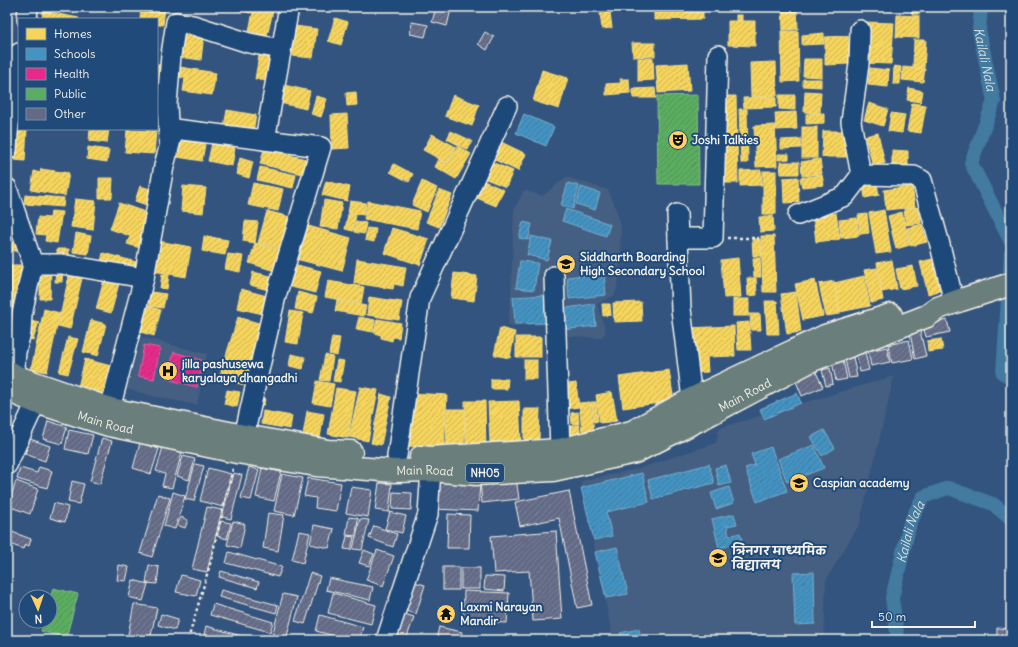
<svg xmlns="http://www.w3.org/2000/svg" width="1018" height="647" font-family="Delius,'Playpen Sans Deva',sans-serif">
<defs>
<pattern id="homes-hatch" width="6" height="6" patternUnits="userSpaceOnUse"><rect width="6" height="6" fill="#f6d55c"/><path d="M-1 1l2-2M0 6l6-6M5 7l2-2" fill="none" stroke="#cbb256"/></pattern>
<pattern id="schools-hatch" width="6" height="6" patternUnits="userSpaceOnUse"><rect width="6" height="6" fill="#4393c3"/><path d="M-1 1l2-2M0 6l6-6M5 7l2-2" fill="none" stroke="#457997"/></pattern>
<pattern id="health-hatch" width="6" height="6" patternUnits="userSpaceOnUse"><rect width="6" height="6" fill="#e7298a"/><path d="M-1 1l2-2M0 6l6-6M5 7l2-2" fill="none" stroke="#b83276"/></pattern>
<pattern id="public-hatch" width="6" height="6" patternUnits="userSpaceOnUse"><rect width="6" height="6" fill="#5aae61"/><path d="M-1 1l2-2M0 6l6-6M5 7l2-2" fill="none" stroke="#558f59"/></pattern>
<pattern id="building-hatch" width="6" height="6" patternUnits="userSpaceOnUse"><rect width="6" height="6" fill="#626a86"/><path d="M-1 1l2-2M0 6l6-6M5 7l2-2" fill="none" stroke="#798097"/></pattern>
</defs>
<rect width="100%" height="100%" fill="#33547e"/>
<filter id="ink" filterUnits="userSpaceOnUse"><feTurbulence type="fractalNoise" baseFrequency=".025" numOctaves="2"/><feDisplacementMap in="SourceGraphic" scale="8" xChannelSelector="R" yChannelSelector="G"/><feConvolveMatrix kernelMatrix="1 2 1 2 8 2 1 2 1" color-interpolation-filters="sRGB"/></filter>
<g filter="url(#ink)">
<g fill="#455e82">
<path d="M566,177L608,190L614,203L621,227L620,272L615,295L597,304L606,332L600,338L568,336L558,332L552,324L508,326L511,294L514,210L524,190L542,196Z"/>
<path d="M142,337L207,354L197,405L161,398L127,389Z"/>
<path d="M894,376L860,523L826,580L824,640H613L581,481L637,469L716,443L719,428Z"/>
</g>
<g fill="url(#homes-hatch)" stroke="#f5dd86">
<path d="M57,7H75L73,13L57,8Z"/>
<path d="M141,7H165L163,25H157V19H140Z"/>
<path d="M234,7H253L251,13L234,9Z"/>
<path d="M254,7H274L267,36L249,31Z"/>
<path d="M654,7H703V19L654,20Z"/>
<path d="M911,7H919L920,14H912Z"/>
<path d="M797,9L798,29L783,30L782,10Z"/>
<path d="M43,11L79,18L78,19H42Z"/>
<path d="M610,12L612,28L602,29L600,13Z"/>
<rect x="736" y="15" width="6" height="6"/>
<path d="M897,15L919,16V38L896,37Z"/>
<path d="M335,18L348,22L341,45L328,41Z"/>
<path d="M728,21H755V46L728,45Z"/>
<path d="M865,22L894,23L891,64L862,63Z"/>
<path d="M295,26L317,29L313,58L292,56Z"/>
<path d="M781,31H798L799,81L782,82Z"/>
<path d="M180,32L204,34L201,60L178,57Z"/>
<path d="M824,33V44L802,45V35Z"/>
<path d="M848,36L849,64L825,65V37Z"/>
<path d="M914,40H926L924,68H913Z"/>
<path d="M632,43H655V56L633,57Z"/>
<path d="M260,50L272,52L267,81L255,79Z"/>
<path d="M638,58H653L654,80L638,81Z"/>
<path d="M804,59H822V77L803,76Z"/>
<path d="M776,62L777,96L751,97L750,63Z"/>
<path d="M688,63L690,91L658,93L656,65Z"/>
<rect x="157" y="65" width="4" height="24"/>
<path d="M894,66L901,67L900,84H893Z"/>
<path d="M180,67L216,73L212,95L183,91L185,78L178,77Z"/>
<path d="M903,67L925,69L923,82L902,80Z"/>
<path d="M870,68L889,70L888,87L868,85Z"/>
<path d="M542,70L568,78L559,109L533,101Z"/>
<path d="M620,79H629L630,93L606,95V84L621,83Z"/>
<path d="M803,79H821V87L803,86Z"/>
<path d="M284,85L310,91L306,109L280,103Z"/>
<path d="M655,88L656,98H633V89Z"/>
<path d="M909,88L923,91L921,102L907,100Z"/>
<path d="M805,91L821,92L820,113L804,112Z"/>
<path d="M356,92L357,105L347,106L346,93Z"/>
<rect x="157" y="94" width="2" height="26"/>
<path d="M453,95L479,105L472,126L445,116Z"/>
<path d="M779,95H795V110L779,109Z"/>
<path d="M316,96L327,99L321,117L311,114Z"/>
<path d="M719,96H736L738,183H721Z"/>
<path d="M776,97V107L744,108L743,98Z"/>
<path d="M869,103L888,109L883,126L864,120Z"/>
<path d="M912,103L926,105L921,133L907,131Z"/>
<path d="M739,109H747L748,163H741Z"/>
<path d="M227,110L256,115L252,137L223,132Z"/>
<path d="M796,112L797,129L776,130L775,113Z"/>
<path d="M824,113V123L806,124V114Z"/>
<path d="M891,113L905,115L902,133L888,131Z"/>
<path d="M347,114L349,148L332,149L331,115Z"/>
<path d="M775,125L777,166L756,167L754,126Z"/>
<rect x="802" y="127" width="15" height="31"/>
<path d="M16,128H19V129H27L25,161L14,160Z"/>
<path d="M90,129H109L107,143L89,141Z"/>
<path d="M127,130L156,131L154,154L125,152Z"/>
<path d="M451,131L472,141L468,150L447,139Z"/>
<path d="M823,131H851V157H822Z"/>
<path d="M176,133L206,139L202,161L171,156Z"/>
<path d="M878,133L885,163L873,166L865,136Z"/>
<path d="M432,134L456,147L447,163L423,150Z"/>
<path d="M801,139V148L781,149V140Z"/>
<path d="M499,141L526,154L518,171L491,158Z"/>
<path d="M212,143L235,148L232,166L208,161Z"/>
<path d="M458,146L471,154L456,179L435,167L439,159L447,164Z"/>
<path d="M88,147L109,150L107,162L87,159Z"/>
<path d="M264,149L306,159L302,174L260,164Z"/>
<path d="M892,150L908,151V174H892Z"/>
<path d="M778,154H789V159L778,160Z"/>
<path d="M240,158L253,162L249,178L236,174Z"/>
<path d="M820,159L822,174L802,176L801,162Z"/>
<path d="M487,160L513,171L506,187L481,177Z"/>
<path d="M780,162H799V174H781Z"/>
<path d="M394,164L413,174L409,182L390,172Z"/>
<path d="M260,167L296,175L293,188L257,180Z"/>
<path d="M41,169L69,173L65,196L31,190L34,171L40,173Z"/>
<path d="M761,170L762,185L740,186V171Z"/>
<rect x="763" y="171" width="13" height="43"/>
<path d="M822,175L824,185L802,187L800,178Z"/>
<path d="M798,177L799,202L784,203L783,178Z"/>
<path d="M99,178H113L112,198H99Z"/>
<path d="M326,181L350,187L347,201L322,195Z"/>
<path d="M422,181L437,188L427,212L412,205Z"/>
<path d="M484,181L504,190L496,206L477,198Z"/>
<path d="M253,183L283,189L278,211L248,205Z"/>
<path d="M877,184L879,195L865,198L863,186Z"/>
<path d="M140,186L157,191L152,207L135,201Z"/>
<path d="M183,186L206,188L203,213L181,211Z"/>
<path d="M912,186L915,207L886,210L884,190Z"/>
<path d="M439,190L452,195L439,227L426,222Z"/>
<path d="M25,195L64,198L63,207L24,204Z"/>
<path d="M75,199L96,201L93,230L71,227Z"/>
<path d="M324,200L342,203L338,229L320,227Z"/>
<path d="M350,201L366,203L364,215L348,213Z"/>
<path d="M368,201L420,211L417,229L364,219Z"/>
<path d="M119,203L151,214L140,248L127,244L130,236L110,229Z"/>
<path d="M919,207L921,223L906,225L904,209Z"/>
<path d="M884,210L891,252L876,254L869,213Z"/>
<path d="M7,211H10L11,230L7,231Z"/>
<path d="M51,211L62,212L57,243L45,241L46,235L36,234L38,217L50,218Z"/>
<path d="M267,211L294,218L285,250L258,243Z"/>
<path d="M902,212L910,245L896,249L888,216Z"/>
<path d="M836,213L840,239L816,242L813,216Z"/>
<path d="M348,214L356,215L353,231L345,229Z"/>
<path d="M867,214L869,233L860,234L858,215Z"/>
<path d="M773,216L774,231L760,232L759,217Z"/>
<path d="M857,218L859,236L841,238L839,220Z"/>
<path d="M245,221L258,222L255,243L243,241Z"/>
<path d="M356,221L366,223L364,234L354,232Z"/>
<path d="M922,224L927,242L911,246L907,228Z"/>
<path d="M305,225L351,238L342,271L296,259Z"/>
<path d="M367,228L376,229L374,242L365,240Z"/>
<path d="M392,228L429,239L420,265L384,253Z"/>
<path d="M76,233L91,236L88,254L73,252Z"/>
<path d="M204,236L228,240L225,255L202,251Z"/>
<path d="M761,236H774L776,292H763Z"/>
<path d="M752,239H760L761,256H753Z"/>
<path d="M158,241L191,247L186,277L153,271Z"/>
<path d="M7,242H20L21,251H7Z"/>
<path d="M255,243L284,251L278,272L249,263Z"/>
<path d="M57,249H69V257L57,256Z"/>
<path d="M103,253L140,263L137,272L101,262Z"/>
<path d="M228,254L243,256L240,272L225,269Z"/>
<path d="M941,257L949,288L928,294L920,262Z"/>
<path d="M738,258L741,297L724,298L721,260Z"/>
<path d="M753,258H760L761,277H754Z"/>
<path d="M357,259L406,267L403,286L394,284L393,289L354,283Z"/>
<path d="M892,260L897,289L882,292L877,263Z"/>
<path d="M293,264L321,271L315,293L287,286Z"/>
<path d="M7,265H22L18,311L7,307Z"/>
<path d="M56,266H63L62,282H55Z"/>
<path d="M913,266L917,286L900,289L896,269Z"/>
<path d="M877,268L883,300L871,303L864,270Z"/>
<path d="M40,269H51L50,299H40Z"/>
<path d="M70,271L83,274L70,329L58,326Z"/>
<path d="M253,272L275,277L272,291L250,285Z"/>
<path d="M454,273L477,276L474,301L451,298Z"/>
<path d="M162,274L169,275L167,289L160,288Z"/>
<path d="M105,276L120,280L111,313L96,309Z"/>
<path d="M864,276L870,306L840,312L834,283Z"/>
<path d="M747,278H756L757,295L748,296Z"/>
<path d="M815,280L823,316L803,320L795,284Z"/>
<path d="M328,281L364,287L361,304L325,297Z"/>
<path d="M834,281L840,314L826,316L819,284Z"/>
<path d="M241,289L267,296L263,314L237,308Z"/>
<path d="M151,292L166,294L163,308L149,306Z"/>
<path d="M298,292L317,297L313,313L295,309Z"/>
<path d="M796,292L801,332L787,334L781,294Z"/>
<path d="M369,297L402,302L399,320L367,315Z"/>
<rect x="733" y="299" width="16" height="17"/>
<path d="M337,300L366,306L364,316L335,311Z"/>
<path d="M765,301H777L779,334H767Z"/>
<path d="M641,302L642,321L614,322L613,303Z"/>
<path d="M602,304H610L611,315L603,316Z"/>
<path d="M144,305L161,310L154,336L137,331Z"/>
<path d="M44,309L60,313L47,372L31,369Z"/>
<path d="M290,311L303,313L298,344L285,342Z"/>
<path d="M750,314H760L761,330H751Z"/>
<path d="M238,317L262,324L244,385L219,378Z"/>
<path d="M359,317L375,320L373,332L356,329Z"/>
<path d="M26,319L39,322L33,340L21,336Z"/>
<path d="M377,319L401,323L399,338L393,337L392,341L381,338V335L374,333Z"/>
<path d="M91,320L106,324L98,356L83,352Z"/>
<path d="M749,322L751,350H738L736,323Z"/>
<path d="M734,326L735,356L707,357L708,372L689,373L687,328Z"/>
<path d="M500,328L515,332L510,358L494,355Z"/>
<path d="M7,334L16,336L13,349L7,348Z"/>
<path d="M68,337L78,339L68,374L59,372Z"/>
<path d="M332,337L340,338L337,356L329,354Z"/>
<rect x="516" y="337" width="25" height="20"/>
<path d="M941,339L943,350L928,352L927,341Z"/>
<path d="M291,354L305,357L303,369L289,366Z"/>
<path d="M325,355L333,357L329,381L320,380Z"/>
<path d="M85,359L111,366L104,394L78,387Z"/>
<path d="M337,360L344,361L340,382L333,381Z"/>
<rect x="524" y="360" width="13" height="19"/>
<path d="M669,370L674,401L623,408L619,377Z"/>
<path d="M491,379H508L507,389H491Z"/>
<path d="M317,381L334,384L330,406L313,403Z"/>
<path d="M576,383L579,407L563,409L560,385Z"/>
<path d="M360,387L378,390L368,441L349,437Z"/>
<path d="M336,388L356,391L348,438L328,434Z"/>
<path d="M227,390L240,392L237,407L224,404Z"/>
<path d="M612,392L617,421L600,423L596,395Z"/>
<path d="M410,393L447,395L444,448L407,446Z"/>
<path d="M381,394L391,397L381,445L371,443Z"/>
<path d="M255,396L265,398L264,405L254,404Z"/>
<path d="M465,401H485L486,448H466Z"/>
<path d="M519,401L521,441L490,442L488,402Z"/>
<path d="M590,402L594,430L582,431L579,403Z"/>
<path d="M591,402H596L598,421L594,422Z"/>
<path d="M447,409H465L464,447H446Z"/>
<path d="M524,409H540L539,440H524Z"/>
<path d="M263,411L292,416L290,429L261,424Z"/>
<path d="M307,411L324,414L320,438L303,435Z"/>
<path d="M578,412L579,424H572L571,413Z"/>
<path d="M579,425L581,436L565,439L563,427Z"/>
</g>
<g fill="url(#schools-hatch)" stroke="#78afce">
<path d="M524,114L554,127L546,146L516,133Z"/>
<path d="M568,183L579,186L573,209L561,205Z"/>
<path d="M581,187L600,193L595,210L576,204Z"/>
<path d="M566,209L610,224L606,236L562,221Z"/>
<path d="M523,222L532,224L528,240L519,238Z"/>
<path d="M531,236L552,241L547,260L527,255Z"/>
<path d="M520,261L538,263L534,290L516,288Z"/>
<path d="M604,273L606,295L569,299L567,277Z"/>
<path d="M546,295L547,323L515,324L513,297Z"/>
<path d="M594,304L596,326L561,330L559,309Z"/>
<path d="M797,393L801,403L764,419L760,409Z"/>
<path d="M824,430L835,448L822,456L811,437Z"/>
<path d="M814,445L824,468L787,482L778,459Z"/>
<path d="M771,447L787,491L757,502L745,468L755,465L751,454Z"/>
<path d="M709,464L714,483L653,499L648,480Z"/>
<path d="M726,465L731,483L719,486L715,468Z"/>
<path d="M642,473L649,502L606,512L612,536L594,540L581,488Z"/>
<path d="M729,487L734,503L716,509L711,493Z"/>
<path d="M734,514L737,524L727,526L729,536L740,533L742,540L735,541L736,544L719,548L712,519Z"/>
<path d="M617,547L628,594L606,598L595,552Z"/>
<path d="M814,572L815,624L795,625L793,573Z"/>
<path d="M639,629L641,640H622L620,633Z"/>
</g>
<g fill="url(#health-hatch)" stroke="#eb65a6">
<path d="M144,345L160,348L154,379L138,376Z"/>
<path d="M174,352L204,361L197,387L167,379Z"/>
</g>
<g fill="url(#public-hatch)" stroke="#88c28a">
<path d="M698,95L699,184H658L657,96Z"/>
<path d="M53,588L78,594L66,638L41,631L44,621H50V599Z"/>
</g>
<g fill="none" stroke-linecap="round" stroke-linejoin="round">
<g stroke="#437aa0" stroke-width="14">
<path id="s1" d="M981,7L979,30L994,101L971,163L1011,242"/>
<path d="M1011,253L1003,373L1011,377"/>
<path id="s2" d="M898,640L892,598L910,523L923,497L948,488L993,504L1011,519"/>
</g>
</g>
<g fill="url(#building-hatch)" stroke="#f4f1e8">
<path d="M436,7H443L451,9L447,26L432,22Z"/>
<path d="M412,22L428,25L425,37L410,34Z"/>
<path d="M485,32L494,37L487,50L478,44Z"/>
<path d="M947,320L950,332L926,337L923,326Z"/>
<path d="M920,331L926,356L915,359L910,333Z"/>
<path d="M909,340L913,359L892,363L888,345Z"/>
<path d="M887,347L890,362L871,366L868,351Z"/>
<path d="M865,352L869,370L860,372L856,354Z"/>
<path d="M853,357L857,377L849,378L845,359Z"/>
<path d="M843,360L847,379L836,381L832,362Z"/>
<path d="M830,368L833,384L826,386L822,370Z"/>
<path d="M815,370L823,387L802,396L795,379Z"/>
<path d="M48,421L67,427L62,444L43,439Z"/>
<path d="M69,430L93,435L88,454L65,449Z"/>
<path d="M102,438L112,441L100,484L90,481Z"/>
<path d="M30,439L50,446L45,461L25,454Z"/>
<path d="M140,443L159,449L151,474L133,468Z"/>
<path d="M163,447L182,452L172,488L162,486L165,474L156,471Z"/>
<path d="M183,456L195,459L189,480L177,476Z"/>
<path d="M195,464L204,466L194,501L185,499Z"/>
<path d="M39,467L52,471L47,488L17,479L20,468L37,473Z"/>
<path d="M249,467L259,470L251,500L241,498Z"/>
<path d="M208,468L231,474L223,507L200,501Z"/>
<path d="M262,468L281,472L274,501L256,497Z"/>
<path d="M233,473L242,475L231,519L222,517Z"/>
<path d="M282,474L303,478L294,515L274,511Z"/>
<path d="M516,477L519,499L482,503L480,481Z"/>
<path d="M308,478L341,483L336,511L315,508L316,498L304,496Z"/>
<path d="M436,480L480,483L478,511L434,509Z"/>
<path d="M16,481L38,489L30,514L8,506Z"/>
<path d="M72,481L84,484L79,504L68,502Z"/>
<path d="M379,483L392,484L389,512L375,510Z"/>
<path d="M351,487L372,490L368,517L346,513Z"/>
<path d="M569,491L592,605L577,608L559,518L520,526L515,502Z"/>
<path d="M173,492L185,496L175,529L164,526Z"/>
<path d="M393,492L412,493L411,510L392,509Z"/>
<path d="M158,494L170,498L152,557L140,553Z"/>
<path d="M54,503L68,507L65,522L50,518Z"/>
<path d="M207,507L222,510L207,572L192,569Z"/>
<path d="M390,512L406,516L402,533L385,529Z"/>
<path d="M268,513L284,515L278,551L263,548Z"/>
<path d="M448,514L470,515L469,548H447Z"/>
<path d="M181,517L188,520L185,528L177,525Z"/>
<path d="M349,517L358,518L356,536L346,535Z"/>
<path d="M360,519L369,520L362,550L353,549Z"/>
<path d="M221,521L231,523L227,539L217,536Z"/>
<path d="M233,521L245,524L240,548L227,545Z"/>
<path d="M314,525L334,529L329,548L310,544Z"/>
<path d="M374,526L397,534L393,547L369,538Z"/>
<path d="M299,531L310,533L303,563L292,560Z"/>
<path d="M556,531L562,619L533,621L529,571L494,573L491,536Z"/>
<path d="M12,532L31,539L29,546L25,544L23,549L7,543Z"/>
<path d="M347,536L354,537L351,550L344,549Z"/>
<path d="M364,550L374,554L369,566L359,563Z"/>
<path d="M377,550L394,556L383,586L366,580Z"/>
<path d="M229,552L282,567L278,577L226,563Z"/>
<path d="M119,565L129,567L126,581L117,580Z"/>
<path d="M149,565L159,567L157,584L146,583Z"/>
<rect x="443" y="567" width="16" height="23"/>
<rect x="461" y="568" width="19" height="21"/>
<path d="M221,571L259,582L257,588L219,577Z"/>
<path d="M310,573L320,576L305,624L295,621Z"/>
<path d="M181,575L200,580L196,596L176,592Z"/>
<path d="M485,576L505,577L504,591L484,589Z"/>
<path d="M329,578L373,587L370,600L326,590Z"/>
<path d="M133,580L148,584L143,601L129,597Z"/>
<path d="M411,581L425,585L416,614L403,610Z"/>
<path d="M221,590L278,605L276,613L219,597Z"/>
<path d="M464,591L509,593L507,623L463,621Z"/>
<path d="M333,593L376,605L371,624L328,613Z"/>
<path d="M283,594L297,597L286,640H271Z"/>
<path d="M134,604L157,608L150,640H127Z"/>
<path d="M213,604L273,622L270,632L210,615Z"/>
<path d="M401,613L414,617L406,640H402L393,637Z"/>
<path d="M161,614L178,619L175,630L158,625Z"/>
<path d="M320,615L363,627L359,640H348L316,631Z"/>
<path d="M206,626L256,640H224L204,635Z"/>
<path d="M439,627L462,632L460,640H436Z"/>
<path d="M997,628L1011,629V640L997,639Z"/>
</g>
<g fill="none" stroke-linecap="round" stroke-linejoin="round">
<g stroke="#f4f1e8" stroke-width="22">
<g id="minor">
<path d="M27,19L28,7"/>
<path d="M860,30L859,64L851,122L861,175L914,176L922,180L939,241L954,302"/>
<path d="M169,143L167,104L171,55L176,22L193,25L249,43L281,49"/>
<path d="M7,150L8,133L17,60L19,53"/>
<path d="M7,188L33,264L22,314L21,332L16,352L15,365L17,377L16,388"/>
<path d="M677,214L681,309L692,399"/>
<path d="M798,215L845,196L861,175"/>
<path d="M678,238H713L718,55"/>
<path d="M33,264H61L144,278"/>
<path d="M554,276L560,450"/>
<path d="M110,409L144,278L164,166L174,129L265,140"/>
<path d="M244,436L276,296L321,147L265,140L289,7"/>
<path d="M397,456L420,298L507,106"/>
<path d="M7,465L36,402L40,387"/>
<path d="M386,640L428,514L431,470L429,458"/>
</g>
</g>
<g stroke="#f4f1e8" stroke-width="25">
<g id="major">
<path d="M7,371L17,377L110,409L244,436L328,451L351,452"/>
<path id="s3" d="M7,390L36,402L109,425L237,452L316,465L395,471L431,470L476,474L553,470L635,452L706,416L810,361L927,316L938,308L961,300L1011,284"/>
<path d="M421,457L429,458L560,450L632,432L692,399L825,336L891,315"/>
</g>
</g>
<g stroke="#f4f1e8" stroke-width="2.5" stroke-dasharray="3 3" stroke-linecap="butt">
<path d="M727,238H759"/>
<path d="M188,640L210,564L233,468"/>
</g>
<use href="#minor" stroke="#1f4a7a" stroke-width="19"/>
<use href="#major" stroke="#6b7f7c" stroke-width="22"/>
</g>
</g>
<defs>
<g id="theatre-disc" transform="scale(1)"><circle r="9.5" fill="#ffd166" stroke="#1f4a7a"/><path d="M-5-5.5Q0-4 5-5.5V0Q5 5 0 6Q-5 5-5 0ZM-3.3-2.5H-1v1.5H-3.3ZM1-2.5H3.3v1.5H1ZM-2.8 1Q0 5.5 2.8 1Z" fill="#111"/></g>
<g id="school-disc" transform="scale(1)"><circle r="9.5" fill="#ffd166" stroke="#1f4a7a"/><path d="M0-5L7-2L0 1L-7-2ZM-4 1L0 2.5L4 1V4Q0 6-4 4Z" fill="#111"/></g>
<g id="hospital-disc" transform="scale(1)"><circle r="9.5" fill="#ffd166" stroke="#1f4a7a"/><path d="M-5-5h3v3.5h4V-5h3V5h-3V1.5h-4V5h-3Z" fill="#111"/></g>
<g id="temple-disc" transform="scale(1)"><circle r="9.5" fill="#ffd166" stroke="#1f4a7a"/><path d="M0-6L5-2H3V0L6.5 2.5H4V6H1.5V3h-3V6H-4V2.5H-6.5L-3 0V-2H-5Z" fill="#111"/></g>
</defs>
<g fill-rule="evenodd">
<use href="#theatre-disc" x="678" y="140"/>
<use href="#school-disc" x="566" y="264"/>
<use href="#hospital-disc" x="168" y="371"/>
<use href="#school-disc" x="799" y="483"/>
<use href="#school-disc" x="718" y="558"/>
<use href="#temple-disc" x="446" y="614"/>
</g>
<g text-anchor="middle" stroke-width="4" stroke-linejoin="round" paint-order="stroke">
<rect fill="#1f4a7a" stroke="#b4bfc7" stroke-width="1" x="466" y="464" width="38" height="18" rx="3"/>
<g font-size="11" font-weight="bold" fill="#f4f1e8">
<text x="485" y="477">NH05</text>
</g>
<g font-size="12" font-weight="bold" fill="#f4f1e8" stroke="#1f4a7a" text-anchor="start">
<text x="692" y="144">Joshi Talkies</text>
<text x="580" y="261">Siddharth Boarding<tspan x="580" dy="14">High Secondary School</tspan></text>
<text x="182" y="368">jilla pashusewa<tspan x="182" dy="14">karyalaya dhangadhi</tspan></text>
<text x="813" y="487">Caspian academy</text>
<text x="732" y="555">त्रिनगर माध्यमिक<tspan x="732" dy="14">विद्यालय</tspan></text>
<text x="460" y="611">Laxmi Narayan<tspan x="460" dy="14">Mandir</tspan></text>
</g>
<g font-size="12" fill="#f4f1e8" stroke="#1f4a7a">
<text dy="4" stroke="none"><textPath href="#s3" startOffset="764">Main Road</textPath></text>
<text dy="4" stroke="none"><textPath href="#s3" startOffset="104">Main Road</textPath></text>
<text dy="4" stroke="none"><textPath href="#s3" startOffset="428">Main Road</textPath></text>
</g>
<g font-size="13" font-style="italic" fill="#d9dfdd" stroke="#1f4a7a">
<text dy="5" stroke="none"><textPath href="#s1" startOffset="53">Kailali Nala</textPath></text>
<text dy="5" stroke="none"><textPath href="#s2" startOffset="111">Kailali Nala</textPath></text>
</g>
</g>
<rect width="1018" height="647" fill="none" stroke="#1f4a7a" stroke-width="24"/>
<rect x="12" y="12" width="994" height="623" fill="none" stroke="#f4f1e8" stroke-width="1.5" filter="url(#ink)"/>
<rect x="18" y="18" width="140" height="112" fill="#1f4a7a" stroke="#748da6"/>
<rect x="26" y="28" width="20" height="12" fill="#f6d55c" stroke="#748da6"/>
<text x="54" y="38" font-size="12" fill="#f4f1e8">Homes</text>
<rect x="26" y="48" width="20" height="12" fill="#4393c3" stroke="#748da6"/>
<text x="54" y="58" font-size="12" fill="#f4f1e8">Schools</text>
<rect x="26" y="68" width="20" height="12" fill="#e7298a" stroke="#748da6"/>
<text x="54" y="78" font-size="12" fill="#f4f1e8">Health</text>
<rect x="26" y="88" width="20" height="12" fill="#5aae61" stroke="#748da6"/>
<text x="54" y="98" font-size="12" fill="#f4f1e8">Public</text>
<rect x="26" y="108" width="20" height="12" fill="#626a86" stroke="#748da6"/>
<text x="54" y="118" font-size="12" fill="#f4f1e8">Other</text>
<g transform="translate(38 609) rotate(177)"><circle r="19" fill="#1f4a7a" stroke="#748da6"/>
<path d="M0-3L7 15L0 10L-7 15Z" fill="#ffd166"/>
<text y="-6" font-size="11" font-weight="bold" text-anchor="middle" fill="#f4f1e8">N</text>
</g>
<path d="M872 621v6h103v-6" fill="none" stroke="#f4f1e8" stroke-width="2"/>
<text x="878" y="621" font-size="12" fill="#f4f1e8" stroke="#1f4a7a" stroke-width="3" paint-order="stroke">50 m</text>
</svg>
